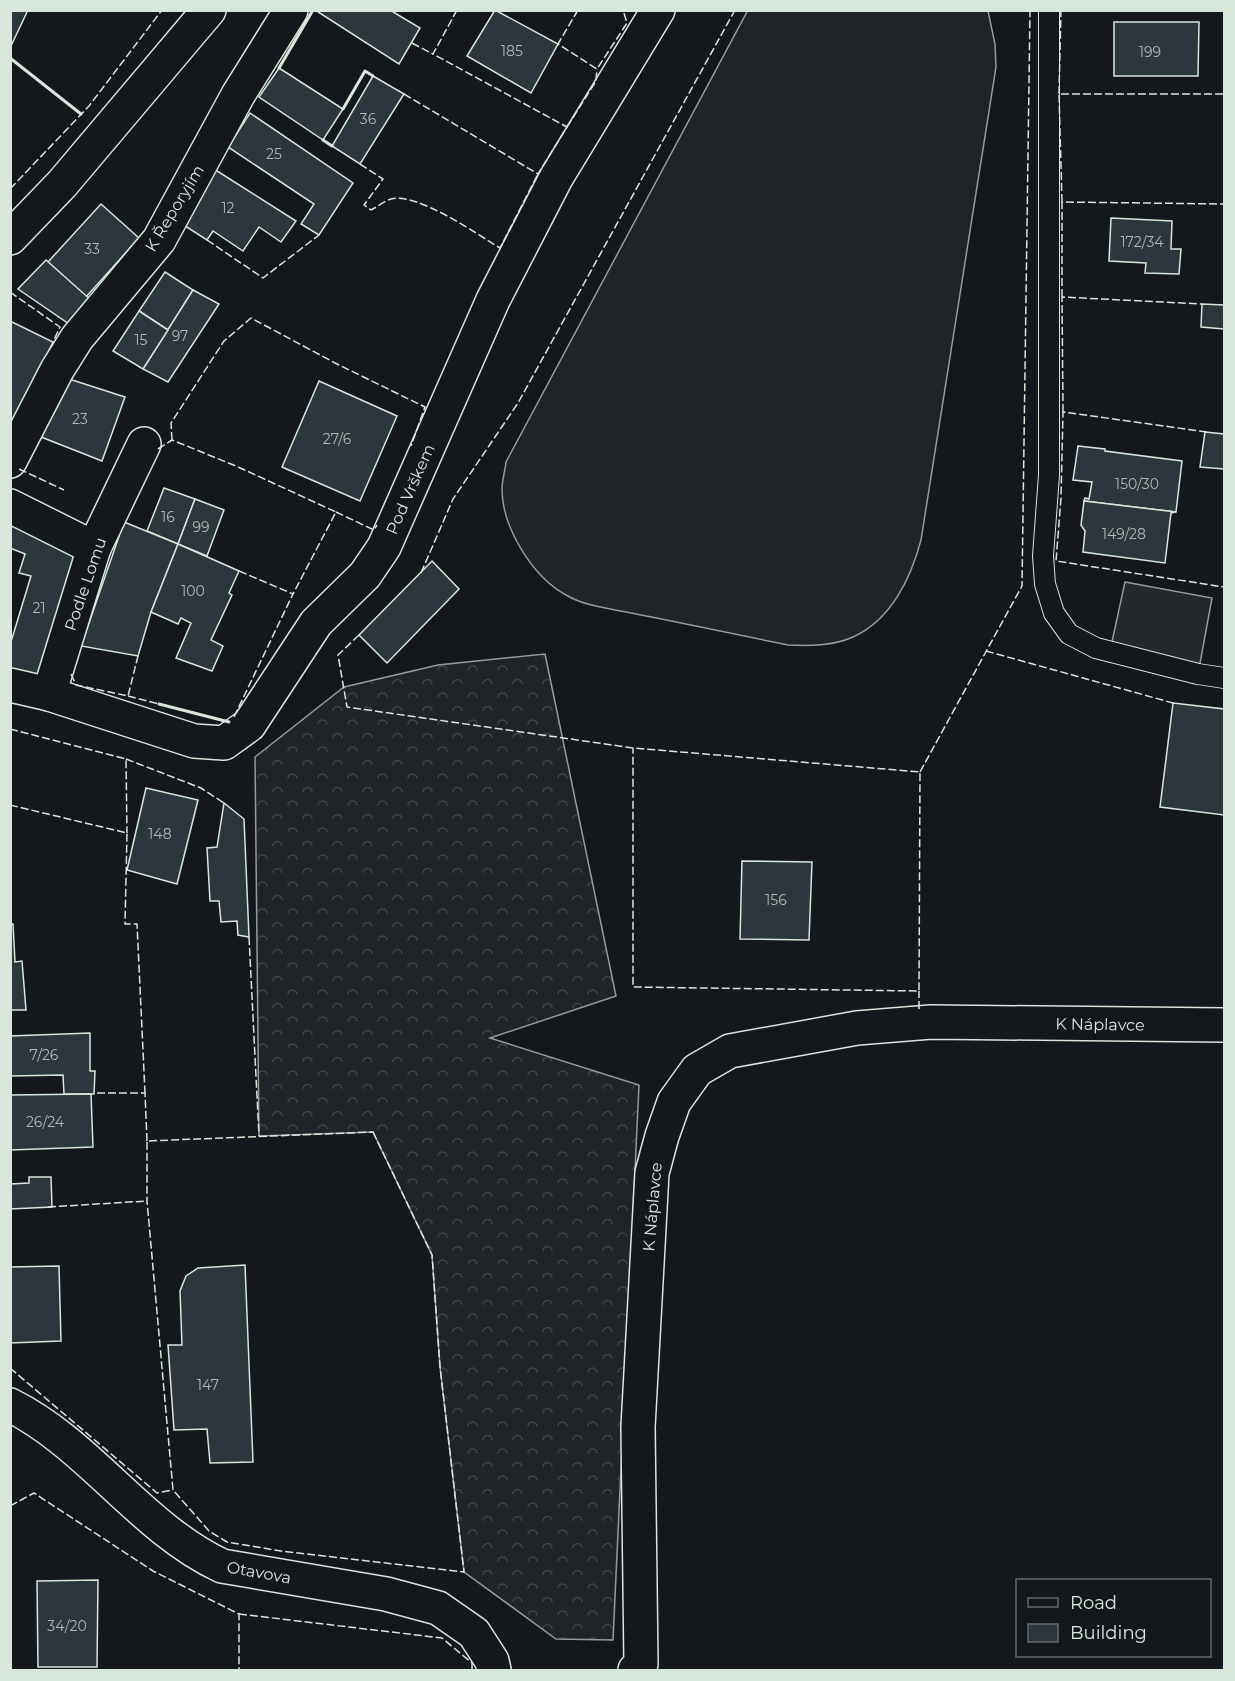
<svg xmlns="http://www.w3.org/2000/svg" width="1235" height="1681" font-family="Montserrat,sans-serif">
<defs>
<pattern id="forest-crowns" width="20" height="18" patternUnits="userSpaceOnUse" patternTransform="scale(1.5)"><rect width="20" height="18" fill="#202428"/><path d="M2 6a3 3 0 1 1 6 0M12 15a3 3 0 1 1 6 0" fill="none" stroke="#404447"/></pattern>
</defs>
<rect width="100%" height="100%" fill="#14181c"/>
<path fill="url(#forest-crowns)" stroke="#939e99" stroke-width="1.5" d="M545,654L616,996L490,1038L639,1085L613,1640L556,1639L464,1572L440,1367L432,1255L373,1132L259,1136L255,757L344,687L438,665Z"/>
<path fill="#202428" stroke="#939e99" stroke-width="1.5" d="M748,10L988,11L995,44L996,67L921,540C911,578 891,620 853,637C833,646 810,646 788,645C738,635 687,624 636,614C614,609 586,607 566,595C533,577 502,528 502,489C502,481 505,471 506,462Z"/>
<path fill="#24282b" stroke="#939e99" stroke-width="1.5" d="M1125,582L1212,598L1198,674L1110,651Z"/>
<g fill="#2c363c" stroke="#d8e6dc" stroke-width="1.5">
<path d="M10,10H28L10,48Z"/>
<path d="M315,10H390L420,28L399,64Z"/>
<path d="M495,10L558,44L531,93L467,56Z"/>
<path d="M1114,22H1199L1198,76H1114Z"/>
<path d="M279,68L343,109L323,140L259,97Z"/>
<path d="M373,76L404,94L360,164L332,146Z"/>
<path d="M250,113L353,183L319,235L301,224L314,204L228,147Z"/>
<path d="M214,169L296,221L281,242L259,227L243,251L213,231L207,240L182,224Z"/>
<path d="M101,204L139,238L86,297L48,262Z"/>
<path d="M1111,218L1172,221L1171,249H1181L1179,274L1145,273L1146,263L1109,261Z"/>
<path d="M46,260L92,301L72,326L18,289Z"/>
<path d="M165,272L193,290L168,330L139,311Z"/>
<path d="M193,290L219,304L168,382L143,369Z"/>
<path d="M1202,304L1224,305V329L1201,327Z"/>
<path d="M139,311L168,330L143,369L113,351Z"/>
<path d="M10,321L53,342L10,433Z"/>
<path d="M66,378L125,397L102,461L36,435Z"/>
<path d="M319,381L397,416L360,501L282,467Z"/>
<path d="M1205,432L1224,434V469L1200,467Z"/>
<path d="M1078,446L1105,449V451L1182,461L1176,512L1084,501L1085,498L1089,499L1092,482L1073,480Z"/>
<path d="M164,488L195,499L178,544L147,531Z"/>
<path d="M195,499L224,510L207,556L178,544Z"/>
<path d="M1084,501L1176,512L1171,513L1165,563L1083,552L1085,531L1081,525Z"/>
<path d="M124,522L178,544L151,612L138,656L81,646Z"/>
<path d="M14,523L76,552L39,676L10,669V645L31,576L19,573L25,554L10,548V530Z"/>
<path d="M178,544L239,571L229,593L232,595L211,640L223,646L212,671L176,658L191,623L181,618L178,624L151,612Z"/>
<path d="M432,561L459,589L387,663L359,635Z"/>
<path d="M1173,703L1224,709V815L1160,807Z"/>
<path d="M146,788L198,800L177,884L127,870Z"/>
<path d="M224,803L244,819L249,937L238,935L237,921L221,922L219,901H210L207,848L217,847Z"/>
<path d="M742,861L812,862L809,940L740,939Z"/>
<path d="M10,924H13L15,962L22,961L26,1010H10Z"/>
<path d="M90,1033V1071H95L94,1094H64L63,1075L10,1076V1036Z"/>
<path d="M91,1094L93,1147L10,1150V1095Z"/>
<path d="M29,1177H51L52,1207L10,1209V1184L29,1183Z"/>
<path d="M245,1265L253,1462L210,1463L207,1429L174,1430L168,1345H182L180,1291L186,1276L198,1268Z"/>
<path d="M59,1266L61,1341L10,1343V1267Z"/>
<path d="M98,1580L97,1667H38L37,1581Z"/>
</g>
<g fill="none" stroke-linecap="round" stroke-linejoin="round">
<g stroke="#d8e6dc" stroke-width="22">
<path id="lane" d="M1049,10V475L1043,556L1045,584L1054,613L1069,634L1096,648L1198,674L1224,678"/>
</g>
<g stroke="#d8e6dc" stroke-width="36">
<g id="street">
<path d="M10,461L57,370L77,338L159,240L238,95L291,10"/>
<path d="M10,506L94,548"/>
<path d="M10,685L49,694L194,741L224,743L249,725L316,623L365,575L384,547L493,300L556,178L658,10"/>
<path d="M49,694L94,548L144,444"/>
<path d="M10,1405C90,1445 141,1528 222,1566L386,1594L438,1608L474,1633L492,1661L494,1670"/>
<path d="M635,1670L641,1664L638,1427L652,1173L662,1136L674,1102L697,1070L730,1051L857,1028L931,1022L1224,1025"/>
</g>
</g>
<g stroke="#d8e6dc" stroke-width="36">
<path id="secondary" d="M10,238L62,184L209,10"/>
</g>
<use href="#lane" stroke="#14181c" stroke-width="20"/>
<use href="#street" stroke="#14181c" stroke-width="33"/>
<use href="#secondary" stroke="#14181c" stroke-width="33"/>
<g stroke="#d8e6dc" stroke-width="1.5" stroke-dasharray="8 3" stroke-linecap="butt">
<path d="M578,10L558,44L597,69L627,23L623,10"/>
<path d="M412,43L433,54L457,10"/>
<path d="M404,94L538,174L567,127L433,54"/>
<path d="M1059,94L1061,10"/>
<path d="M567,127L596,81L597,69"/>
<path d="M360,164L383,179L364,205L371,210C377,207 384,201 391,199C417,192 477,234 500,248L538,174"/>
<path d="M10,189L89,106L162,10"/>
<path d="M1062,202L1059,94H1224"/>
<path d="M207,240L263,278L319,235"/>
<path d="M10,292L60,327L53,342"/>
<path d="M1062,297V202L1224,204"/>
<path d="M1063,412L1062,297L1202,304"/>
<path d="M1207,432L1063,412L1061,498L1056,561L1224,587"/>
<path d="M172,440L171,423L224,341L251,318L337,364L425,407L411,446"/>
<path d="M158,449L172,440L236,466L336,512L293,594"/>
<path d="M19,469L64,490"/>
<path d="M336,512L374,530L377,525"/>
<path d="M421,573L453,499L518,403L735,10"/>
<path d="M359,635L338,655L347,707L633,748L920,772L919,991L633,987V748"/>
<path d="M986,651L1173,703"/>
<path d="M71,674L76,685L128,696L138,656"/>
<path d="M128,696L159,704"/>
<path d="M234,717L293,594L239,571"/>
<path d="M10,729L126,759L127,833"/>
<path d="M126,759L201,788L224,803"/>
<path d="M920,772L1022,586L1030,10"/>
<path d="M10,805L127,833L125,924H137L145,1093"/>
<path d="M249,937L259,1136"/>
<path d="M919,1009V991"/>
<path d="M97,1093H145L147,1141"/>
<path d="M373,1132L432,1255L440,1367L464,1572L281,1551L227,1542L209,1531L173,1490L147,1201V1141Z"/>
<path d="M48,1207L147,1201"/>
<path d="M10,1368L157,1493L173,1490"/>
<path d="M10,1506L34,1493L153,1571L239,1614V1670"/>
<path d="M239,1614L442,1638L472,1663V1670"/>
</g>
<g stroke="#d8e6dc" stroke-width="3">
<path d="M10,58L81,114"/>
<path d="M279,68L313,10"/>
<path d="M343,109L365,71L373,76"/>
<path d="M323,140L332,146"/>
<path d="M159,704L229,722"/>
</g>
</g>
<g text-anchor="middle" stroke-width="4.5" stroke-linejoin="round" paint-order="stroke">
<g font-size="14" fill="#adbab4">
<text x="512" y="56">185</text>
<text x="1150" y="57">199</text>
<text x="368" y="124">36</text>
<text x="274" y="159">25</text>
<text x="228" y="213">12</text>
<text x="1142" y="247">172/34</text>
<text x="92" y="254">33</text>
<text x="180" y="341">97</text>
<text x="141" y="345">15</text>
<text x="80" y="424">23</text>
<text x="337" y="444">27/6</text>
<text x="1137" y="489">150/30</text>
<text x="168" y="522">16</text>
<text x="201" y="532">99</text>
<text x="1124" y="539">149/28</text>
<text x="193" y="596">100</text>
<text x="39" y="613">21</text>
<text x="160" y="839">148</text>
<text x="776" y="905">156</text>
<text x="44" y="1060">7/26</text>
<text x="45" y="1127">26/24</text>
<text x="208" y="1390">147</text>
<text x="67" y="1631">34/20</text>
</g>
<g font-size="16" fill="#d8e6dc" stroke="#14181c">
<text transform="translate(174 208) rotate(-59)" y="6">K Řeporyjím</text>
<text transform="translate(410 489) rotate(-66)" y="6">Pod Vrškem</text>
<text transform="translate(85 584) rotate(-71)" y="6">Podle Lomu</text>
<text transform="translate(1100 1024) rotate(1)" y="6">K Náplavce</text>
<text transform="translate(652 1207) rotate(-85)" y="6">K Náplavce</text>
<text transform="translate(259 1572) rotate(10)" y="6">Otavova</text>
</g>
</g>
<rect width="1235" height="1681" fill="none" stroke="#d8e6dc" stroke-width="24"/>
<rect x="1016" y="1579" width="195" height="78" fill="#14181c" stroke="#626a69" stroke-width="1.5"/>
<rect x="1028" y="1598" width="30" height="9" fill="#14181c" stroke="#626a69" stroke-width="1.5"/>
<text x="1070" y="1609" font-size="18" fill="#d8e6dc">Road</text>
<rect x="1028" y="1624" width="30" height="18" fill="#2c363c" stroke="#626a69" stroke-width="1.5"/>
<text x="1070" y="1639" font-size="18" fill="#d8e6dc">Building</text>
</svg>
